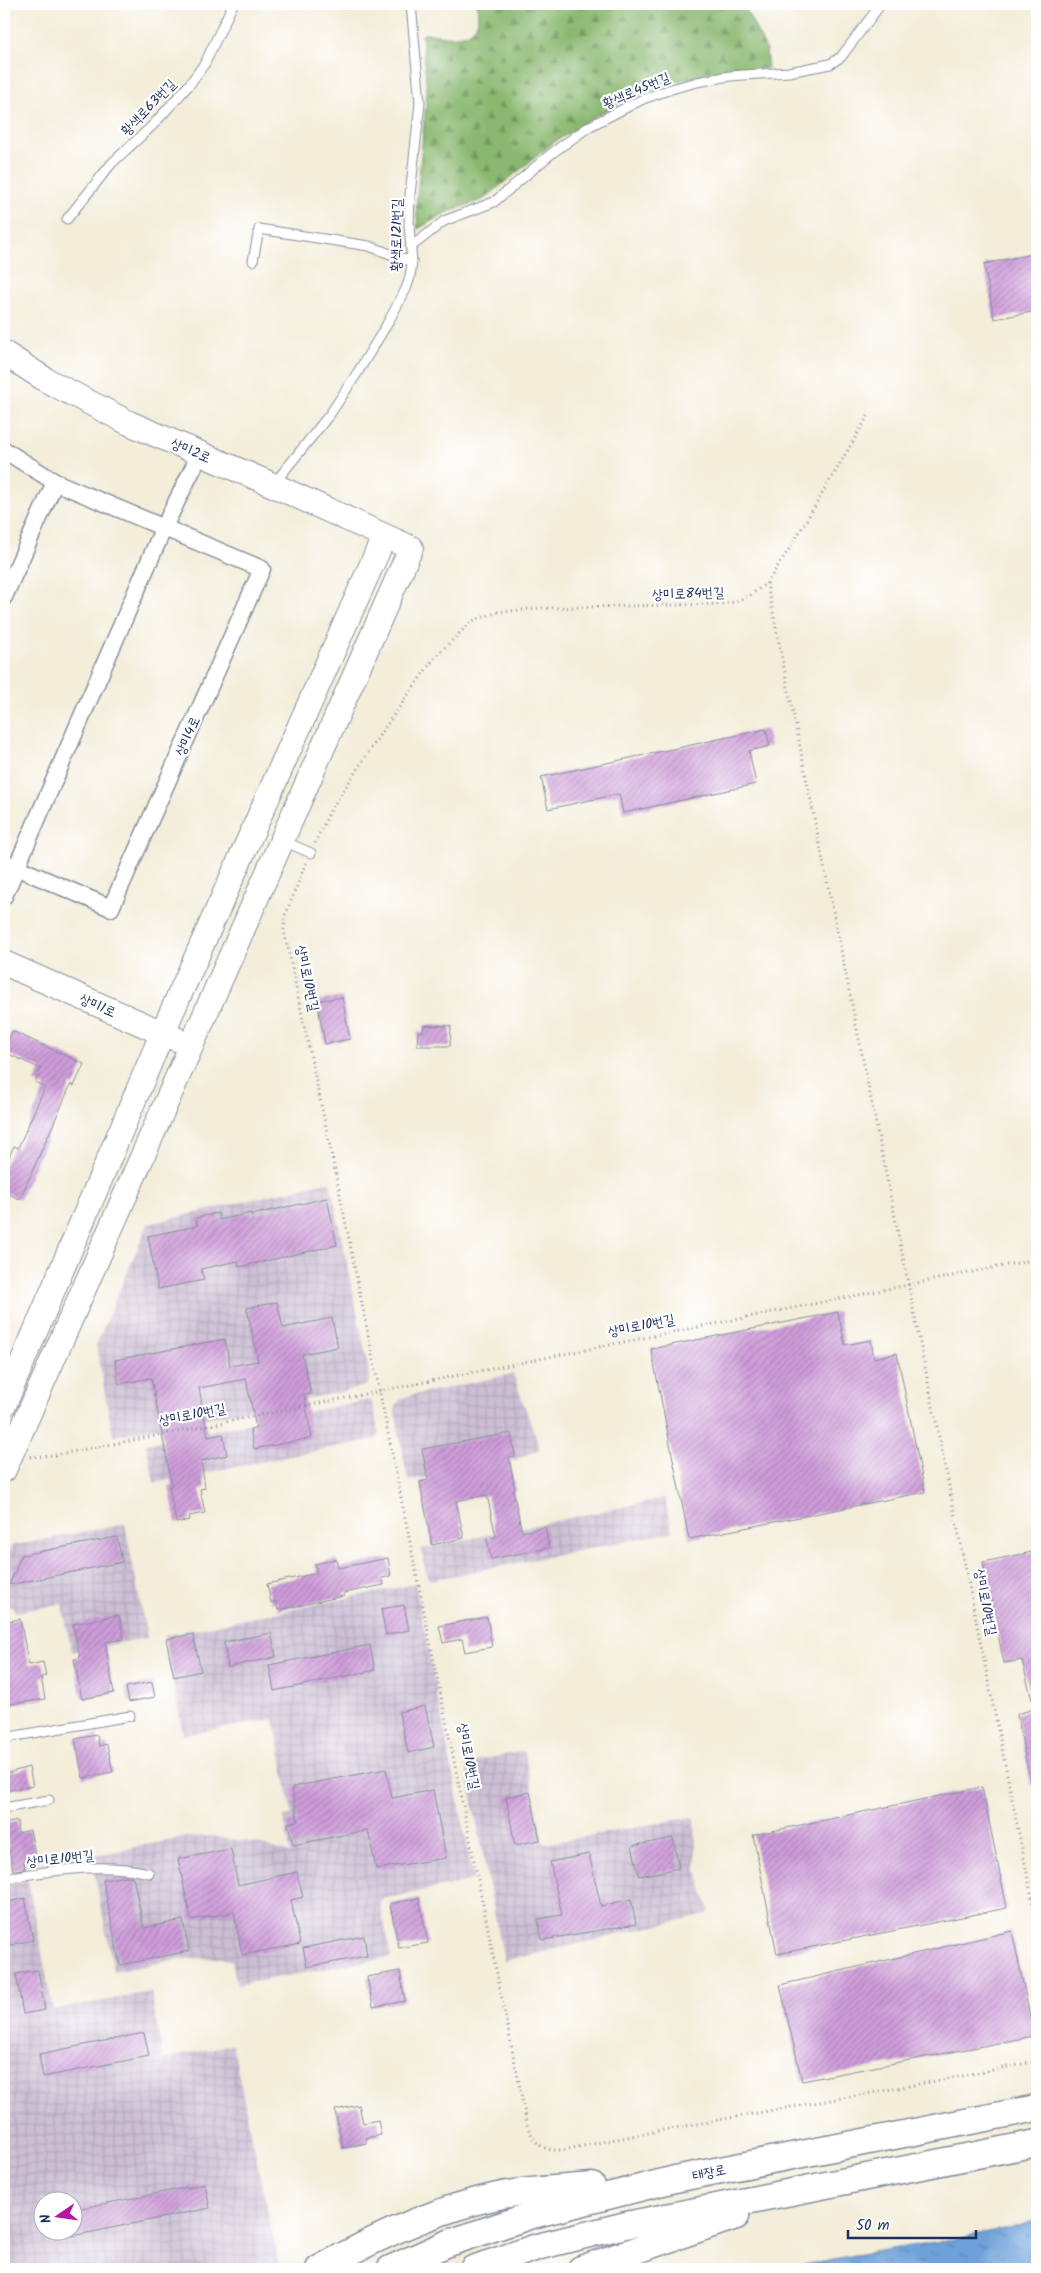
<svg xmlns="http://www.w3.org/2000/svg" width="1041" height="2273" font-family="Kalam,'Poor Story',sans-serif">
<defs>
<pattern id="industrial-grid" width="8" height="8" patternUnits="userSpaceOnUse" patternTransform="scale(1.25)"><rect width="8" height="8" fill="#ccbfd4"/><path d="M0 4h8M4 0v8" fill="none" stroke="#afa4b8"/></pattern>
<pattern id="forest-firs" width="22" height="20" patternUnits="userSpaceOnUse" patternTransform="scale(1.25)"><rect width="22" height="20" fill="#8ab870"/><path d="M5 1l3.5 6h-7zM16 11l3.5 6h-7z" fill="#70965f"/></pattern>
<pattern id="water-ripples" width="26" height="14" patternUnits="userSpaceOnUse" patternTransform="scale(1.25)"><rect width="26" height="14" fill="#6ea1da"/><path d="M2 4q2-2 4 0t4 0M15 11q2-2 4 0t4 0" fill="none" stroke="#5a84b4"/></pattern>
<pattern id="building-hatch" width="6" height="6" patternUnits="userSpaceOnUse" patternTransform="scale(1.25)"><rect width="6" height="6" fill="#cf9dda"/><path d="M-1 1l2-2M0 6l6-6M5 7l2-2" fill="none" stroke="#a780b4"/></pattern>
</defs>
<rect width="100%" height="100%" fill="#fff"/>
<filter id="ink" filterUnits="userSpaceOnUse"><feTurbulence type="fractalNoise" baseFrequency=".02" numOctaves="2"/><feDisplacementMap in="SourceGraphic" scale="10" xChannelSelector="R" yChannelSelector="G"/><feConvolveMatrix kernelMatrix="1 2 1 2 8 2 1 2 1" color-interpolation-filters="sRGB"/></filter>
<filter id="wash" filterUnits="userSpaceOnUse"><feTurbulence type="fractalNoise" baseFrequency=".0096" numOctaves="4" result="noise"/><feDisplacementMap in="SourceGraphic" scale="20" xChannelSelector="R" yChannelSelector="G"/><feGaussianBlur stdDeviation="1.12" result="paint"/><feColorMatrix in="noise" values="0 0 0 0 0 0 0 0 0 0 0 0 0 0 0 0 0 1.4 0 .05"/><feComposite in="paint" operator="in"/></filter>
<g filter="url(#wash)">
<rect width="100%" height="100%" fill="#f3edd9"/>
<g fill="url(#industrial-grid)" fill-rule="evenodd">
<path d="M330,1181L371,1380L367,1385L347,1391L113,1436L96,1345L148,1224Z"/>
<path d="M513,1374L540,1449L515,1460L408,1481L396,1417L395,1408L400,1400L408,1396Z"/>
<path d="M367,1400L372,1402L379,1435L376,1439L154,1483L146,1444Z"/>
<path d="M665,1498L672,1532L431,1580L427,1577L421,1549Z"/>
<path d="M125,1524L147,1638L72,1652L62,1604L16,1612L12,1607H4V1567L11,1546Z"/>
<path d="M415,1584L474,1880L383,1899L380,1903L391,1957L237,1985L232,1961L221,1958L179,1959L114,1972L91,1856L186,1837L210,1836L251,1842L290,1853L284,1817L292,1815L274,1719L183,1735L164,1636Z"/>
<path d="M524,1751L544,1844L692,1817L695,1820L696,1868L709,1910L707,1914L504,1961L465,1763Z"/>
<path d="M28,1880L53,2010L151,1992L163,2059L232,2044L280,2269H4V1884ZM42,2200H72V2230H42Z"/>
</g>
<path fill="url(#forest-firs)" stroke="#527467" d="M477,4H743L766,49L768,68L701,76L673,82L633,97L599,114L553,143L484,199L443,214L418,229L416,206L427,92L422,35L427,33C441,36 470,42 477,23C479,17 477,10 477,4Z"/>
<path fill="url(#water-ripples)" stroke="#44689c" d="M1037,2219V2269H783L854,2255L954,2239L1008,2228Z"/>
<g id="blocks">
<g fill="url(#building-hatch)">
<path d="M1037,253V311L994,319L984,264Z"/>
<path d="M766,729L770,746L749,751L756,784L623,813L619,794L548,809L541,777Z"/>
<path d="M342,997L350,1039L325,1044L317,1001Z"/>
<path d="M424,1025L451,1026L450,1046H417L418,1032H423Z"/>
<path d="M12,1031L84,1064L74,1086L71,1084L20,1199L4,1192V1167L14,1146L18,1148L45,1087L35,1082L41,1069L4,1052Z"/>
<path d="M327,1198L337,1245L239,1267L238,1261L201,1269L204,1280L158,1289L148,1236L197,1226L196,1218L218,1213L219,1220L251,1213V1215Z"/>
<path d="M277,1302L283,1328L332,1318L338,1347L302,1354L311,1394L304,1395L312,1438L254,1449L250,1429L256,1428L246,1379L199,1388L208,1437L223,1434L227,1455L201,1461L205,1488L200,1489L205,1513L189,1516L190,1520L176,1523L169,1486H172L151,1378L119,1384L115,1360L225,1339L230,1366L258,1361L247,1308Z"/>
<path d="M838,1312L845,1345L871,1340L874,1358L897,1353L925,1492L689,1539L651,1349Z"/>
<path d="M511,1433L515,1456L509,1457L515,1490H513L522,1532L545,1527L549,1548L491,1559L487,1539L496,1537L487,1495L456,1501L464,1538L432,1545L420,1482L428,1480L422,1449Z"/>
<path d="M117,1537L122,1562L9,1585L22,1555Z"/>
<path d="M1037,1551V1699L1032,1700L1022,1660L1004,1663L983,1562Z"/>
<path d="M388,1558L391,1576L382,1578L384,1585L344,1593V1596L278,1610L276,1601L271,1603L267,1584L317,1573L315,1564L336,1559L338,1568Z"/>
<path d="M404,1605L409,1630L386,1635L381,1609Z"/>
<path d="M119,1615L124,1639L105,1642L114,1693L82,1699L74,1659L80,1658L73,1624Z"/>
<path d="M487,1617L492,1647L465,1652L462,1639L443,1643L439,1626Z"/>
<path d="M20,1619L29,1665L43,1662L46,1676L41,1677L45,1699L4,1705V1622Z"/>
<path d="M271,1633L276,1657L228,1667L224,1642Z"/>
<path d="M193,1634L201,1671L174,1677L166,1639Z"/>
<path d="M370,1645L375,1670L274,1691L269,1665Z"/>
<path d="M152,1682L155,1697L129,1702L126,1687Z"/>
<path d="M425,1706L434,1747L408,1753L399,1712Z"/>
<path d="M1037,1708V1784L1031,1785L1017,1714Z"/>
<path d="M97,1735L99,1746L107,1744L113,1772L83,1778L75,1739Z"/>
<path d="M29,1767L33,1786L4,1791V1774Z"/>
<path d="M386,1769L392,1798L433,1790L446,1858L376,1869L368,1830L293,1845L288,1823L298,1821L292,1787Z"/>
<path d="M982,1787L1007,1908L777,1954L753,1835Z"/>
<path d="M530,1792L540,1840L515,1845L506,1797Z"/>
<path d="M17,1821L18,1833L30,1830L36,1860L24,1862L25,1869L13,1870L4,1824Z"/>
<path d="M673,1838L679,1868L639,1876L632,1846Z"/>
<path d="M231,1849L238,1885L297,1872L303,1897L291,1900L300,1944L242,1955L234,1912L191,1920L178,1859Z"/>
<path d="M589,1854L601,1906L631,1899L636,1924L542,1940L538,1919L562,1915L550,1862Z"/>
<path d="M126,1876L133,1877L144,1928L183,1920L189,1951L120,1965L103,1880Z"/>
<path d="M25,1898L33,1940L10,1945L4,1913V1903Z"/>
<path d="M419,1898L428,1943L399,1948L390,1904Z"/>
<path d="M1012,1931L1034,2036L802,2081L780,1985Z"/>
<path d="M364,1936L367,1956L307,1967L303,1948Z"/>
<path d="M38,1970L45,2010L23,2014L16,1974Z"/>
<path d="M400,1971L405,2001L373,2007L367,1977Z"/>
<path d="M144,2033L149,2056L43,2077L39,2054Z"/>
<path d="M359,2105L363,2123L378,2120L381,2135L366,2138V2143L343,2148L335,2110Z"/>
<path d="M205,2184L210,2208L72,2236V2210Z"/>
</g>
</g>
</g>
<g filter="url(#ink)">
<use href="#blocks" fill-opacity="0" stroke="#878e9c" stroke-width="1"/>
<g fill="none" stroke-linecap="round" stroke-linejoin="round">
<g stroke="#878e9c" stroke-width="11">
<g id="lane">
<path d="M67,219L112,163L153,125L189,85L205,63L233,4"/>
<path d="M411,247L444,221L494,202L552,153L590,126L643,99L671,89L697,82L730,76L789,72L830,64L841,57L881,4"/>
<path d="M253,261L259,229L369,246L412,262"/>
<path d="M273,485L330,414L356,375L386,326L406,289L410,277L412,262L409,225L410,195L420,103L411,4"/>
<path d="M283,841L311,853"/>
<path d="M4,1738L130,1716"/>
<path d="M4,1808L49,1800"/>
<path d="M4,1878C52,1871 100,1862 149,1873"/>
</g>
</g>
<g stroke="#878e9c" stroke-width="19">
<g id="street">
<path d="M4,450L55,482L262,569L111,908L4,862"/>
<path d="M4,597L55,482"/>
<path d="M4,896L164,527L200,454"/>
</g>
</g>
<g stroke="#878e9c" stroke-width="26">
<g id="secondary">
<path d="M4,353L46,380L129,423L273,485L411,548L4,1470"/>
<path d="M4,963L176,1039"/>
<path d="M4,1405L162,1034L384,537"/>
</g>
</g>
<g stroke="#878e9c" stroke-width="29">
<g id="primary">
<path d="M319,2269C374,2238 435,2209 498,2196C528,2189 561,2189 592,2186"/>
<path d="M390,2269L446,2244L529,2216L675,2179L1037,2108"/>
<path d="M473,2269L537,2247L626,2225L1037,2143"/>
<path d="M581,2269L736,2216"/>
</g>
</g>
<g stroke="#878e9c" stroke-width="3" stroke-dasharray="1 4" stroke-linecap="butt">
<path d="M767,583L1037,1923"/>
<path d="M315,843L330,811L381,733L435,657L472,621L498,612L542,608L718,604L734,602L749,596L767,583L796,538L868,416"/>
<path d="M306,863L285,916L284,930L336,1175L528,2128C536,2146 544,2151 563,2150C720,2117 880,2094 1037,2061"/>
<path d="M30,1457L55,1455L196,1428L1037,1259"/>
</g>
<use href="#lane" stroke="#fff" stroke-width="9"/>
<use href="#street" stroke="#fff" stroke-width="16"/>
<use href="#secondary" stroke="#fff" stroke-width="24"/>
<use href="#primary" stroke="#fff" stroke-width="26"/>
</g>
</g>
<g text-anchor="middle" stroke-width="4.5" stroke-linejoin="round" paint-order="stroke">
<g font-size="14" fill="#1b2f5e" stroke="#fff">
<text transform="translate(636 90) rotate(-23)" y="5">황색로45번길</text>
<text transform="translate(148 107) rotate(-46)" y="5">황색로63번길</text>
<text transform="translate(396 235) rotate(-89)" y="5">황색로121번길</text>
<text transform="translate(191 450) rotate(23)" y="5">상미2로</text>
<text transform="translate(688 593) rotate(-2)" y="5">상미로84번길</text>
<text transform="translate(187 736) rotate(-66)" y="5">상미4로</text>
<text transform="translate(308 978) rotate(78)" y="5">상미로10번길</text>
<text transform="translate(98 1005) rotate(24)" y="5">상미1로</text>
<text transform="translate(641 1325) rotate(-11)" y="5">상미로10번길</text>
<text transform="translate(192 1414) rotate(-11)" y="5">상미로10번길</text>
<text transform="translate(986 1602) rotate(79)" y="5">상미로10번길</text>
<text transform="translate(469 1756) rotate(79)" y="5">상미로10번길</text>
<text transform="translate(60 1858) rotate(-6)" y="5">상미로10번길</text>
<text transform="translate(709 2172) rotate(-11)" y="5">태장로</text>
</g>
</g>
<rect width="1041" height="2273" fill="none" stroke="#fff" stroke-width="20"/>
<g transform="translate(58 2216) rotate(257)"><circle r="24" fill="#ffffff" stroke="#a4acbf"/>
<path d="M0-4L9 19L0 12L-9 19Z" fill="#b5179e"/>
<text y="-8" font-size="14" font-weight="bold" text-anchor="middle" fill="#1b2f5e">N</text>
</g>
<path d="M848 2230v8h128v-8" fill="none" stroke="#1b2f5e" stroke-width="2.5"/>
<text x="856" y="2230" font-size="15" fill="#1b2f5e" stroke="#ffffff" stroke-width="4" paint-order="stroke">50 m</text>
</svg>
